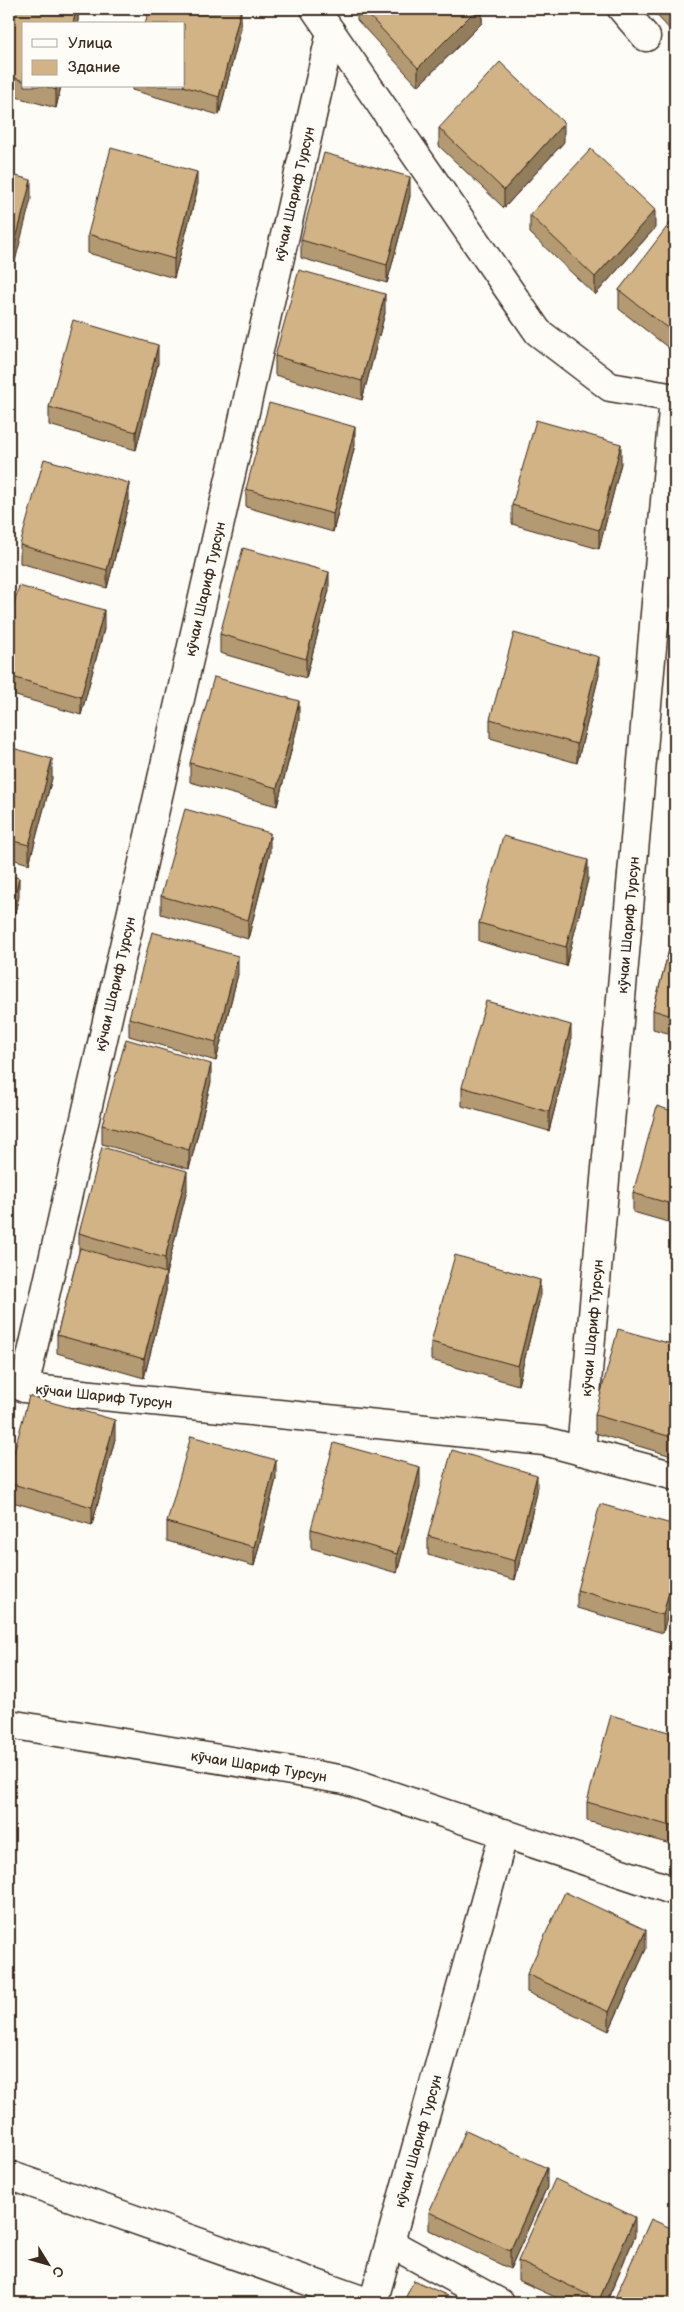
<svg xmlns="http://www.w3.org/2000/svg" width="684" height="2312" font-family="'Balsamiq Sans',sans-serif">
<rect width="100%" height="100%" fill="#fdfcf7"/>
<filter id="ink" filterUnits="userSpaceOnUse"><feTurbulence type="fractalNoise" baseFrequency=".02" numOctaves="2"/><feDisplacementMap in="SourceGraphic" scale="10" xChannelSelector="R" yChannelSelector="G"/><feConvolveMatrix kernelMatrix="1 2 1 2 8 2 1 2 1" color-interpolation-filters="sRGB"/></filter>
<g filter="url(#ink)">
<g fill="none" stroke-linecap="round" stroke-linejoin="round">
<g stroke="#3b2a1e" stroke-width="31">
<g id="minor">
<path d="M315,9L538,332L610,387L675,398"/>
<path d="M622,9L646,37"/>
<path d="M331,32L24,1388L544,1441L675,1476"/>
<path d="M581,1451L674,399"/>
<path d="M9,1724L345,1780L675,1891"/>
<path d="M9,2175L370,2303"/>
<path d="M390,2243L500,2303"/>
<path d="M373,2303L504,1833"/>
</g>
</g>
<use href="#minor" stroke="#fdfcf7" stroke-width="28"/>
</g>
<g fill="#b49a72" stroke="#3b2a1e">
<path d="M9,9H78V21L24,24V86H61L56,108L9,95Z"/>
<path d="M357,9H482V23L418,86L357,20Z"/>
<path d="M651,9H675V32L674,34Z"/>
<path d="M241,28L219,115L132,90V86H184Z"/>
<path d="M439,128L564,142L504,208L439,146Z"/>
<path d="M197,191L174,278L88,253V234Z"/>
<path d="M410,196L387,283L301,258V240Z"/>
<path d="M530,215L655,228L595,295L530,233Z"/>
<path d="M675,221V353L619,309V290Z"/>
<path d="M385,313L362,400L275,375V356Z"/>
<path d="M158,363L136,450L49,425V407Z"/>
<path d="M355,445L333,532L246,507V489Z"/>
<path d="M621,463L599,549L512,524V505Z"/>
<path d="M129,501L107,588L20,563V545Z"/>
<path d="M329,590L306,678L220,653V634Z"/>
<path d="M9,622L104,629L81,715L9,694Z"/>
<path d="M599,675L577,763L490,738V719Z"/>
<path d="M299,720L277,806L190,782V763Z"/>
<path d="M675,731V775L669,774V755Z"/>
<path d="M9,747L52,778L29,864L9,858Z"/>
<path d="M270,852L248,939L161,914V896Z"/>
<path d="M588,879L566,966L479,941V923Z"/>
<path d="M675,928V1035L653,1029V1010Z"/>
<path d="M238,974L216,1061L129,1036V1018Z"/>
<path d="M571,1044L549,1131L462,1106V1087Z"/>
<path d="M211,1082L189,1169L102,1144V1125Z"/>
<path d="M675,1112V1224L633,1212V1193Z"/>
<path d="M187,1190L166,1274V1291L144,1378L57,1353V1335L79,1252V1233Z"/>
<path d="M540,1298L518,1385L431,1360V1342Z"/>
<path d="M675,1345V1457L595,1433V1415Z"/>
<path d="M115,1439L92,1525L9,1501V1471Z"/>
<path d="M276,1479L254,1566L167,1541V1522Z"/>
<path d="M420,1486L397,1573L311,1548V1529Z"/>
<path d="M537,1493L515,1580L428,1555V1536Z"/>
<path d="M675,1525L663,1633L577,1608V1590Z"/>
<path d="M675,1734L674,1845L587,1821V1802Z"/>
<path d="M646,1949L609,2031L527,1992V1974Z"/>
<path d="M547,2187L510,2269L429,2230V2212Z"/>
<path d="M635,2236L606,2303H568L518,2280V2261Z"/>
<path d="M614,2300L675,2303H614Z"/>
</g>
<g fill="#927d5d" stroke="#3b2a1e">
<path d="M76,9H78V21L77,24H73Z"/>
<path d="M241,9V28L219,115V97Z"/>
<path d="M477,9H482V23L418,86V68Z"/>
<path d="M675,14V32L674,34V15Z"/>
<path d="M56,86H61L56,108Z"/>
<path d="M564,123V142L504,208V190Z"/>
<path d="M197,172V191L174,278V259Z"/>
<path d="M410,177V196L387,283V265Z"/>
<path d="M31,180V199L9,285V267Z"/>
<path d="M655,210V228L595,295V277Z"/>
<path d="M385,294V313L362,400V381Z"/>
<path d="M158,345V363L136,450V432Z"/>
<path d="M355,427V445L333,532V514Z"/>
<path d="M621,444V463L599,549V530Z"/>
<path d="M129,483V501L107,588V570Z"/>
<path d="M329,572V590L306,678V659Z"/>
<path d="M104,610V629L81,715V697Z"/>
<path d="M599,657V675L577,763V744Z"/>
<path d="M299,701V720L277,806V788Z"/>
<path d="M52,759V778L29,864V845Z"/>
<path d="M270,833V852L248,939V920Z"/>
<path d="M588,860V879L566,966V947Z"/>
<path d="M19,878V897L9,938V919Z"/>
<path d="M238,956V974L216,1061V1042Z"/>
<path d="M571,1025V1044L549,1131V1112Z"/>
<path d="M211,1064V1082L189,1169V1150Z"/>
<path d="M187,1171V1190L166,1274V1291L144,1378V1359L165,1276V1258Z"/>
<path d="M540,1280V1298L518,1385V1366Z"/>
<path d="M115,1420V1439L92,1525V1507Z"/>
<path d="M276,1460V1479L254,1566V1547Z"/>
<path d="M420,1467V1486L397,1573V1554Z"/>
<path d="M537,1475V1493L515,1580V1561Z"/>
<path d="M675,1568V1587L663,1633V1615Z"/>
<path d="M675,1821V1840L674,1845V1827Z"/>
<path d="M646,1930V1949L609,2031V2012Z"/>
<path d="M547,2168V2187L510,2269V2251Z"/>
<path d="M635,2217V2236L606,2303H599V2300Z"/>
</g>
<g fill="#d1b385" stroke="#3b2a1e">
<path d="M9,9H76L73,24H24V81L9,76Z"/>
<path d="M149,9H241L219,97L183,86H184V24H145Z"/>
<path d="M363,9H477L418,68Z"/>
<path d="M668,9H675V14L674,15Z"/>
<path d="M500,62L564,123L504,190L439,128Z"/>
<path d="M44,86H56V90Z"/>
<path d="M111,148L197,172L174,259L88,234Z"/>
<path d="M591,149L655,210L595,277L530,215Z"/>
<path d="M324,153L410,177L387,265L301,240Z"/>
<path d="M9,174L31,180L9,267Z"/>
<path d="M673,219L675,221V334L619,290Z"/>
<path d="M299,270L385,294L362,381L275,356Z"/>
<path d="M73,320L158,345L136,432L49,407Z"/>
<path d="M269,403L355,427L333,514L246,489Z"/>
<path d="M536,420L621,444L599,530L512,505Z"/>
<path d="M44,459L129,483L107,570L20,545Z"/>
<path d="M243,548L329,572L306,659L220,634Z"/>
<path d="M19,586L104,610L81,697L9,676V622Z"/>
<path d="M514,633L599,657L577,744L490,719Z"/>
<path d="M214,677L299,701L277,788L190,763Z"/>
<path d="M675,731V757L669,755Z"/>
<path d="M9,747L52,759L29,845L9,840Z"/>
<path d="M185,809L270,833L248,920L161,896Z"/>
<path d="M503,836L588,860L566,947L479,923Z"/>
<path d="M9,875L19,878L9,919Z"/>
<path d="M675,928V1017L653,1010Z"/>
<path d="M152,932L238,956L216,1042L129,1018Z"/>
<path d="M486,1001L571,1025L549,1112L462,1087Z"/>
<path d="M126,1039L211,1064L189,1150L102,1125Z"/>
<path d="M657,1106L675,1112V1205L633,1193Z"/>
<path d="M102,1147L187,1171L165,1258L79,1233Z"/>
<path d="M80,1248L166,1273L144,1359L57,1335Z"/>
<path d="M455,1255L540,1280L518,1366L431,1342Z"/>
<path d="M618,1329L675,1345V1438L595,1415Z"/>
<path d="M29,1396L115,1420L92,1507L9,1483V1471Z"/>
<path d="M191,1436L276,1460L254,1547L167,1522Z"/>
<path d="M334,1443L420,1467L397,1554L311,1529Z"/>
<path d="M452,1450L537,1475L515,1561L428,1536Z"/>
<path d="M600,1504L675,1525V1568L663,1615L577,1590Z"/>
<path d="M611,1715L675,1734V1821L674,1827L587,1802Z"/>
<path d="M565,1892L646,1930L609,2012L527,1974Z"/>
<path d="M466,2130L547,2168L510,2251L429,2212Z"/>
<path d="M555,2179L635,2217L599,2300L518,2261Z"/>
<path d="M651,2219L675,2230V2303H621L614,2300Z"/>
<path d="M414,2280L463,2303H403Z"/>
</g>
</g>
<g text-anchor="middle" stroke-width="4.5" stroke-linejoin="round" paint-order="stroke">
<g font-size="14" fill="#3b2a1e" stroke="#fdfcf7">
<text transform="translate(294 194) rotate(-77)" y="5">кӯчаи Шариф Турсун</text>
<text transform="translate(205 589) rotate(-77)" y="5">кӯчаи Шариф Турсун</text>
<text transform="translate(628 925) rotate(-85)" y="5">кӯчаи Шариф Турсун</text>
<text transform="translate(115 984) rotate(-77)" y="5">кӯчаи Шариф Турсун</text>
<text transform="translate(592 1328) rotate(-85)" y="5">кӯчаи Шариф Турсун</text>
<text transform="translate(104 1396) rotate(6)" y="5">кӯчаи Шариф Турсун</text>
<text transform="translate(259 1766) rotate(9)" y="5">кӯчаи Шариф Турсун</text>
<text transform="translate(418 2141) rotate(-74)" y="5">кӯчаи Шариф Турсун</text>
</g>
</g>
<rect width="684" height="2312" fill="none" stroke="#fdfcf7" stroke-width="30"/>
<rect x="15" y="15" width="654" height="2282" fill="none" stroke="#3b2a1e" stroke-width="2" filter="url(#ink)"/>
<rect x="22" y="22" width="162" height="65" fill="#fdfcf7" stroke="#afa8a0"/>
<rect x="32" y="39" width="25" height="8" fill="#fdfcf7" stroke="#afa8a0"/>
<text x="68" y="48" font-size="15" fill="#3b2a1e">Улица</text>
<rect x="32" y="60" width="25" height="15" fill="#d1b385" stroke="#afa8a0"/>
<text x="68" y="72" font-size="15" fill="#3b2a1e">Здание</text>
<g transform="translate(48 2264) rotate(127)" stroke="#fdfcf7" stroke-width="4" paint-order="stroke">
<path d="M0-4L9 19L0 12L-9 19Z" fill="#3b2a1e"/>
<text y="-8" font-size="14" font-weight="bold" text-anchor="middle" fill="#3b2a1e">С</text>
</g>
</svg>
